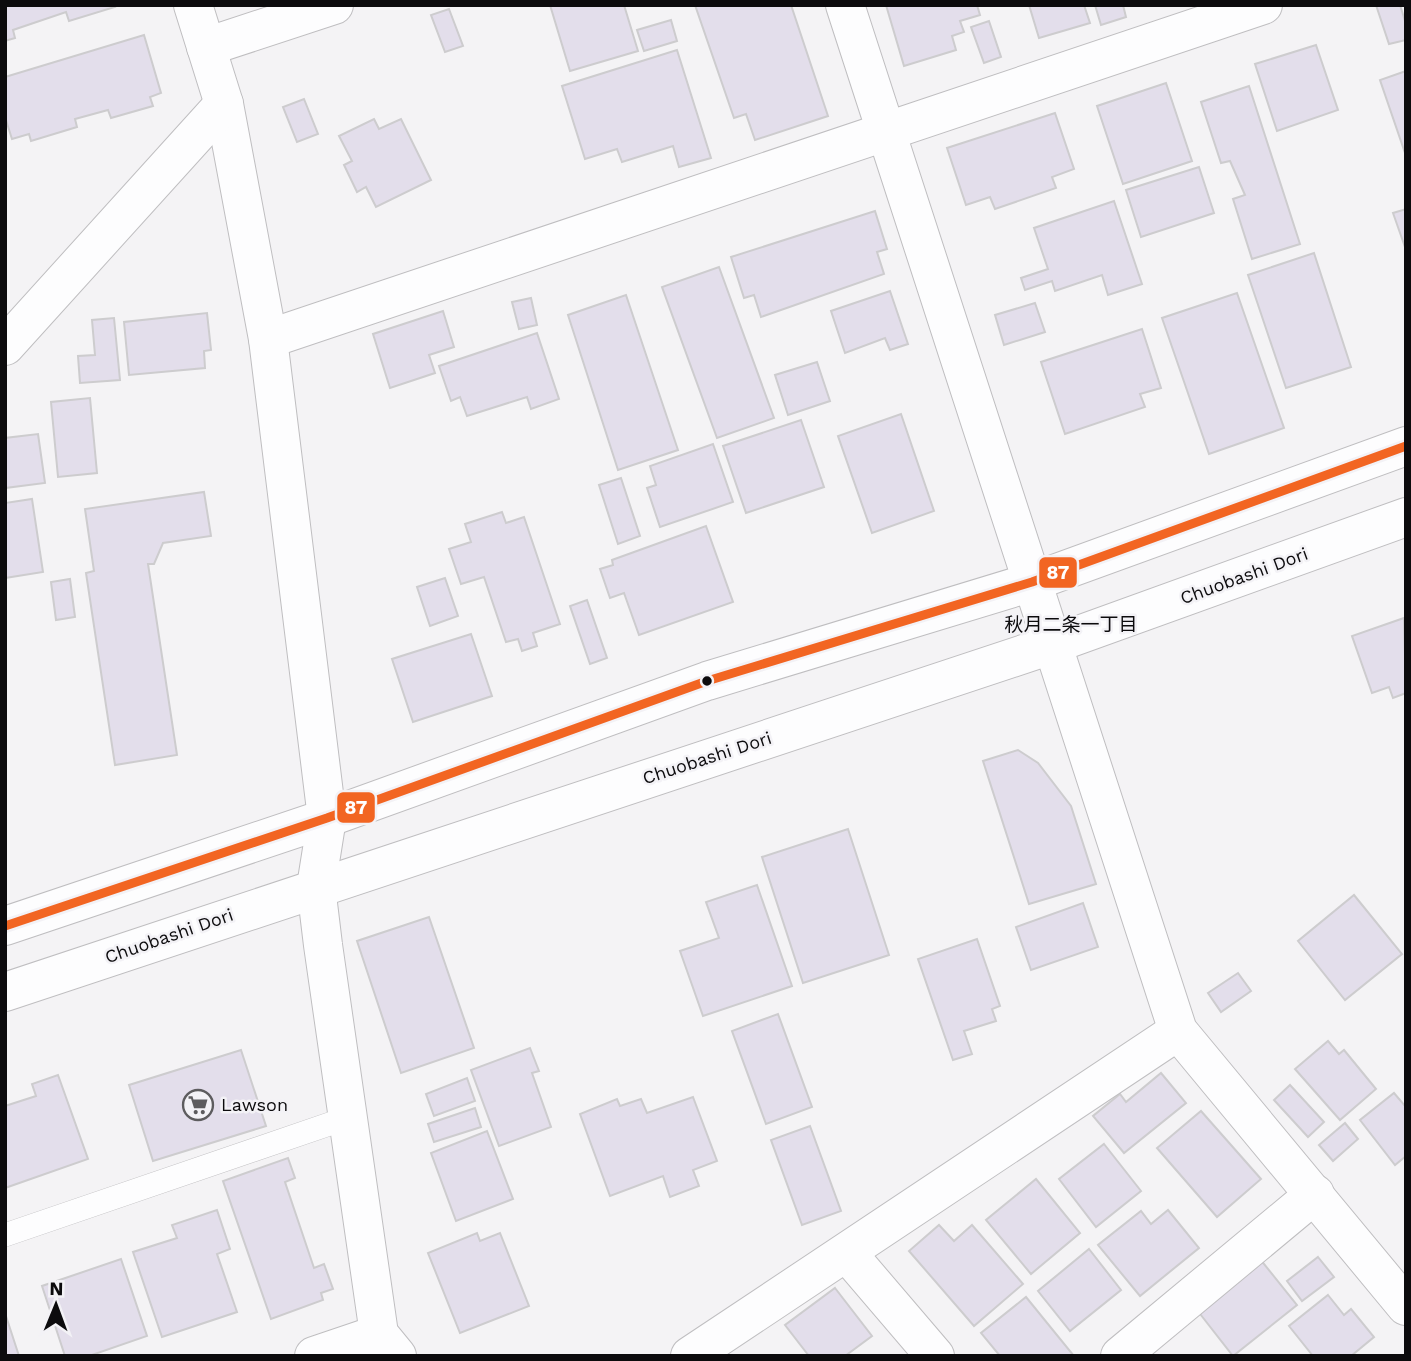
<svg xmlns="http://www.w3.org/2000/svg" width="1411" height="1361" font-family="'Work Sans','Noto Sans JP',sans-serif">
<rect width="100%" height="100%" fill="#f4f3f5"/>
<g fill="#e3deeb" stroke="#cdccce" stroke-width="2">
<path d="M5,5H114L115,7L69,21L66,12L13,30L15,38L5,41Z"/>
<path d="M550,5H624L638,51L570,71Z"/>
<path d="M695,5H791L828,116L755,140L746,114L734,118Z"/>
<path d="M886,5H977L980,15L960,21L964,32L952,36L956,50L904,66Z"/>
<path d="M1029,5H1084L1090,23L1039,38Z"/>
<path d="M1095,5H1123L1126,17L1101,25Z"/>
<path d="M1376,5H1400L1406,24V40L1389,44Z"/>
<path d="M449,9L463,46L445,52L431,15Z"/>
<path d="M671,20L677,41L644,51L637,30Z"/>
<path d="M989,21L1001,57L984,63L971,27Z"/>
<path d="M144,35L161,93L150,97L153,106L111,118L108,110L75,119L77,127L31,141L29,134L12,139L5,117V77Z"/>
<path d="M1316,45L1338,110L1277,131L1255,64Z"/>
<path d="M677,50L711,158L679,167L673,146L622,162L617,149L585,159L562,86Z"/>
<path d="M1406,71V153H1405L1380,80Z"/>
<path d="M1166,83L1192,161L1123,184L1097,106Z"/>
<path d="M1249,86L1300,244L1252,259L1233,199L1245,195L1230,161L1221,163L1201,102Z"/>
<path d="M304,99L318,134L297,142L283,107Z"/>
<path d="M1055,113L1074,169L1052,177L1056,188L995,209L990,197L966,205L947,148Z"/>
<path d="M374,119L379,129L401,119L431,180L376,207L366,187L357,192L344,165L352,161L339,136Z"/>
<path d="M1199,167L1214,213L1141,237L1126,190Z"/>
<path d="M1114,201L1142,284L1108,295L1102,275L1055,291L1052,281L1025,290L1021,278L1048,269L1034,228Z"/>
<path d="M1406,209V250L1393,213Z"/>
<path d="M875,211L887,249L877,252L884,274L761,317L754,295L744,298L731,257Z"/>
<path d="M1314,253L1351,367L1286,388L1248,275Z"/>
<path d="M719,267L774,418L717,438L662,287Z"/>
<path d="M890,291L908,344L890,350L885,338L845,353L831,311Z"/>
<path d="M1237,293L1284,428L1209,454L1162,318Z"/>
<path d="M626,295L678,450L618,470L568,315Z"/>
<path d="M531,298L537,325L519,329L512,302Z"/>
<path d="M1035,303L1045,332L1004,345L995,315Z"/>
<path d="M443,311L454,347L429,355L435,373L390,388L373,334Z"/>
<path d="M207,313L211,350L204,351L205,368L129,375L124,322Z"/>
<path d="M114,318L120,380L80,383L78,356L95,355L92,320Z"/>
<path d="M1142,329L1161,388L1140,394L1145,407L1065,434L1041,362Z"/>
<path d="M537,333L559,399L531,409L527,397L467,416L460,397L451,401L439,366Z"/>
<path d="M817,362L830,401L788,415L775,375Z"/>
<path d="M90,398L97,473L58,477L51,402Z"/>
<path d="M901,414L934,511L872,533L838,436Z"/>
<path d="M801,420L824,487L746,513L723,446Z"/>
<path d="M38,434L45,483L5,488V438Z"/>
<path d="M713,444L733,502L660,527L647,488L656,485L650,466Z"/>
<path d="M621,478L640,536L618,544L599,485Z"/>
<path d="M204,492L211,536L163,543L154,564H148L177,755L115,765L86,573L94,571L85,509Z"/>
<path d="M32,499L43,572L5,578V503Z"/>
<path d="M502,512L506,523L524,517L560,624L533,633L537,646L522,651L518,639L506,642L484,577L461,584L449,549L471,542L465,524Z"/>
<path d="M706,526L733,602L639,635L624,593L610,598L600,569L613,565L612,560Z"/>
<path d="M445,578L458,616L430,626L417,587Z"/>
<path d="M70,579L75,617L56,620L51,582Z"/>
<path d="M587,600L607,658L590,664L570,606Z"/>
<path d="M1404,618L1406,693L1393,698L1389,687L1372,693L1352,636Z"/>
<path d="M471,634L492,696L413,722L392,659Z"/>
<path d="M1018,750L1038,763L1071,806L1096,884L1029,904L983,761Z"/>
<path d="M848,829L889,955L803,983L762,857Z"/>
<path d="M757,885L792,986L703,1016L680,951L719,938L706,902Z"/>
<path d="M1354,895L1402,954L1345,1000L1298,941Z"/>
<path d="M1083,903L1098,947L1031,970L1016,927Z"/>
<path d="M429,917L474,1048L401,1073L357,941Z"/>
<path d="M977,939L1000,1006L992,1009L996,1021L964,1031L972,1054L953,1060L918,959Z"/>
<path d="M1238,973L1251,991L1221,1012L1208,993Z"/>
<path d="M778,1014L812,1107L766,1124L732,1031Z"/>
<path d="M1328,1041L1339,1054L1344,1050L1376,1089L1340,1120L1295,1069Z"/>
<path d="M530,1048L539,1071L532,1073L551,1127L499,1146L471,1070Z"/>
<path d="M241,1050L266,1126L153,1161L129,1085Z"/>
<path d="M1161,1073L1186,1103L1124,1153L1093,1116L1120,1094L1126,1102Z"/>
<path d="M58,1075L88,1159L5,1188V1106L36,1096L32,1084Z"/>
<path d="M467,1078L475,1101L434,1116L426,1094Z"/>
<path d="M1290,1085L1324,1122L1308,1137L1274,1100Z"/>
<path d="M1394,1093L1406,1107V1156L1395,1165L1360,1120Z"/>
<path d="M693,1097L717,1161L693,1170L699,1186L670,1197L663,1176L610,1196L580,1114L617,1099L620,1106L641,1099L647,1113Z"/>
<path d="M475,1108L481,1127L434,1142L428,1124Z"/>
<path d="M1201,1111L1261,1179L1217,1217L1157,1148Z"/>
<path d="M1345,1123L1358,1139L1333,1161L1319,1145Z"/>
<path d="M810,1126L841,1211L802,1225L771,1140Z"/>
<path d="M487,1131L513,1199L456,1221L431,1153Z"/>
<path d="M1104,1144L1141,1191L1096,1227L1059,1179Z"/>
<path d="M288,1158L295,1178L285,1182L314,1268L324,1264L333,1289L321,1293L323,1300L271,1319L223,1181Z"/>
<path d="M1036,1179L1080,1233L1031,1274L986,1220Z"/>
<path d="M217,1210L230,1249L217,1254L237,1312L162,1337L133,1252L177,1238L172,1225Z"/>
<path d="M1168,1210L1199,1248L1140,1296L1098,1245L1141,1211L1151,1224Z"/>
<path d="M939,1225L954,1241L972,1225L1023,1284L974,1326L909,1251Z"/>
<path d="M477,1233L480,1241L500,1233L529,1306L460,1333L428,1253Z"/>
<path d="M1089,1249L1121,1290L1070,1331L1038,1291Z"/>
<path d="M1318,1257L1334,1277L1302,1301L1287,1281Z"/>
<path d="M121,1259L147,1336L89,1356H65L42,1286Z"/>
<path d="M1260,1259L1297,1305L1233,1356L1197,1310Z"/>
<path d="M835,1288L872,1336L845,1356H809L785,1325Z"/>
<path d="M1328,1295L1344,1315L1351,1309L1374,1337L1351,1356H1313L1289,1326Z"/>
<path d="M1026,1297L1074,1356H1000L981,1333Z"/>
<path d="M5,1313L19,1356H5Z"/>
</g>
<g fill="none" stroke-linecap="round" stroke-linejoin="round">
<g stroke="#bfbec0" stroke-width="24">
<path id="service" d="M5,1235L347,1118"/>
</g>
<g stroke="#bfbec0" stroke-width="40">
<g id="minor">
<path d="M193,5L224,104L268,339L327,818L316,887L323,945L379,1334L397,1356"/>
<path d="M845,5L1178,1031L1406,1306"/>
<path d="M206,47L334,5"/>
<path d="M268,339L1263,5"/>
<path d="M5,346L224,104"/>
<path d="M847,1253L935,1356"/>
<path d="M314,1356L379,1334"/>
<path d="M690,1356L1178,1031"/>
<path d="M1120,1356L1315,1194"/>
</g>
</g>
<g stroke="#bfbec0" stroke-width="40">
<g id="tertiary">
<path d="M5,926L327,818L707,681L1032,582L1406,446"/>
<path d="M5,992L1051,645L1406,517"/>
</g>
</g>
<use href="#service" stroke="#fdfdfe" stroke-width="23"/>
<use href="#minor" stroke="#fdfdfe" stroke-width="38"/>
<use href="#tertiary" stroke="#fdfdfe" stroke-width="38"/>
<g stroke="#f3f2f6" stroke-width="14">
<path id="bus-1" d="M5,926L327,818L707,681L1032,582L1406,446"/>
</g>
<use href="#bus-1" stroke="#f26522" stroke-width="9"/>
</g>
<defs>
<g id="supermarket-ring" transform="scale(1.575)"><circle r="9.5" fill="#f3f2f6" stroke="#5d5c5e" stroke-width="1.5"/><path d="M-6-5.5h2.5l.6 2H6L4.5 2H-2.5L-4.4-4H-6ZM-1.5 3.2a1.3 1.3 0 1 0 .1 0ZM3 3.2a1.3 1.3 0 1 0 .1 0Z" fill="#5d5c5e"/></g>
</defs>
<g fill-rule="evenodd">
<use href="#supermarket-ring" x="198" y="1105"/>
</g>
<circle fill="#0c0b0d" stroke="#f3f2f6" stroke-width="2.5" cx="707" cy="681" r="6"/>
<g text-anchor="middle" stroke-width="5" stroke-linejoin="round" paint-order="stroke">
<g font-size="18" fill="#0c0b0d" stroke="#f3f2f6">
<text transform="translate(1244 576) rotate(-20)" y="6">Chuobashi Dori</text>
<text transform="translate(707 758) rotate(-18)" y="6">Chuobashi Dori</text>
<text transform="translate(169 936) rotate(-19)" y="6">Chuobashi Dori</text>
</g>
<g font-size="18" fill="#0c0b0d" stroke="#f3f2f6" text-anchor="start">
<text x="221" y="1111">Lawson</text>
</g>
<g font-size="19" fill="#0c0b0d" stroke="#f3f2f6">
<text x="1071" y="631">秋月二条一丁目</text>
</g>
</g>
<g stroke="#f3f2f6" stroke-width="2.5">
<rect x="1038" y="556" width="40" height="33" rx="7" fill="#f26522"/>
<rect x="336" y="791" width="40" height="33" rx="7" fill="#f26522"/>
</g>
<g font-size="19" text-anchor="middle" font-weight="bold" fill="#fff">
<text x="1058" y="579">87</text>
<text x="356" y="814">87</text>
</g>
<rect width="1411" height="1361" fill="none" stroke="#0c0b0d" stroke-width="14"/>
<g transform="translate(56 1305) rotate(1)" stroke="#f3f2f6" stroke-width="5" paint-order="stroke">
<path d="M0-5L12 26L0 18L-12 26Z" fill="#0c0b0d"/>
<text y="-10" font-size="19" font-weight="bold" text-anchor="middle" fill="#0c0b0d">N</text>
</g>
</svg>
